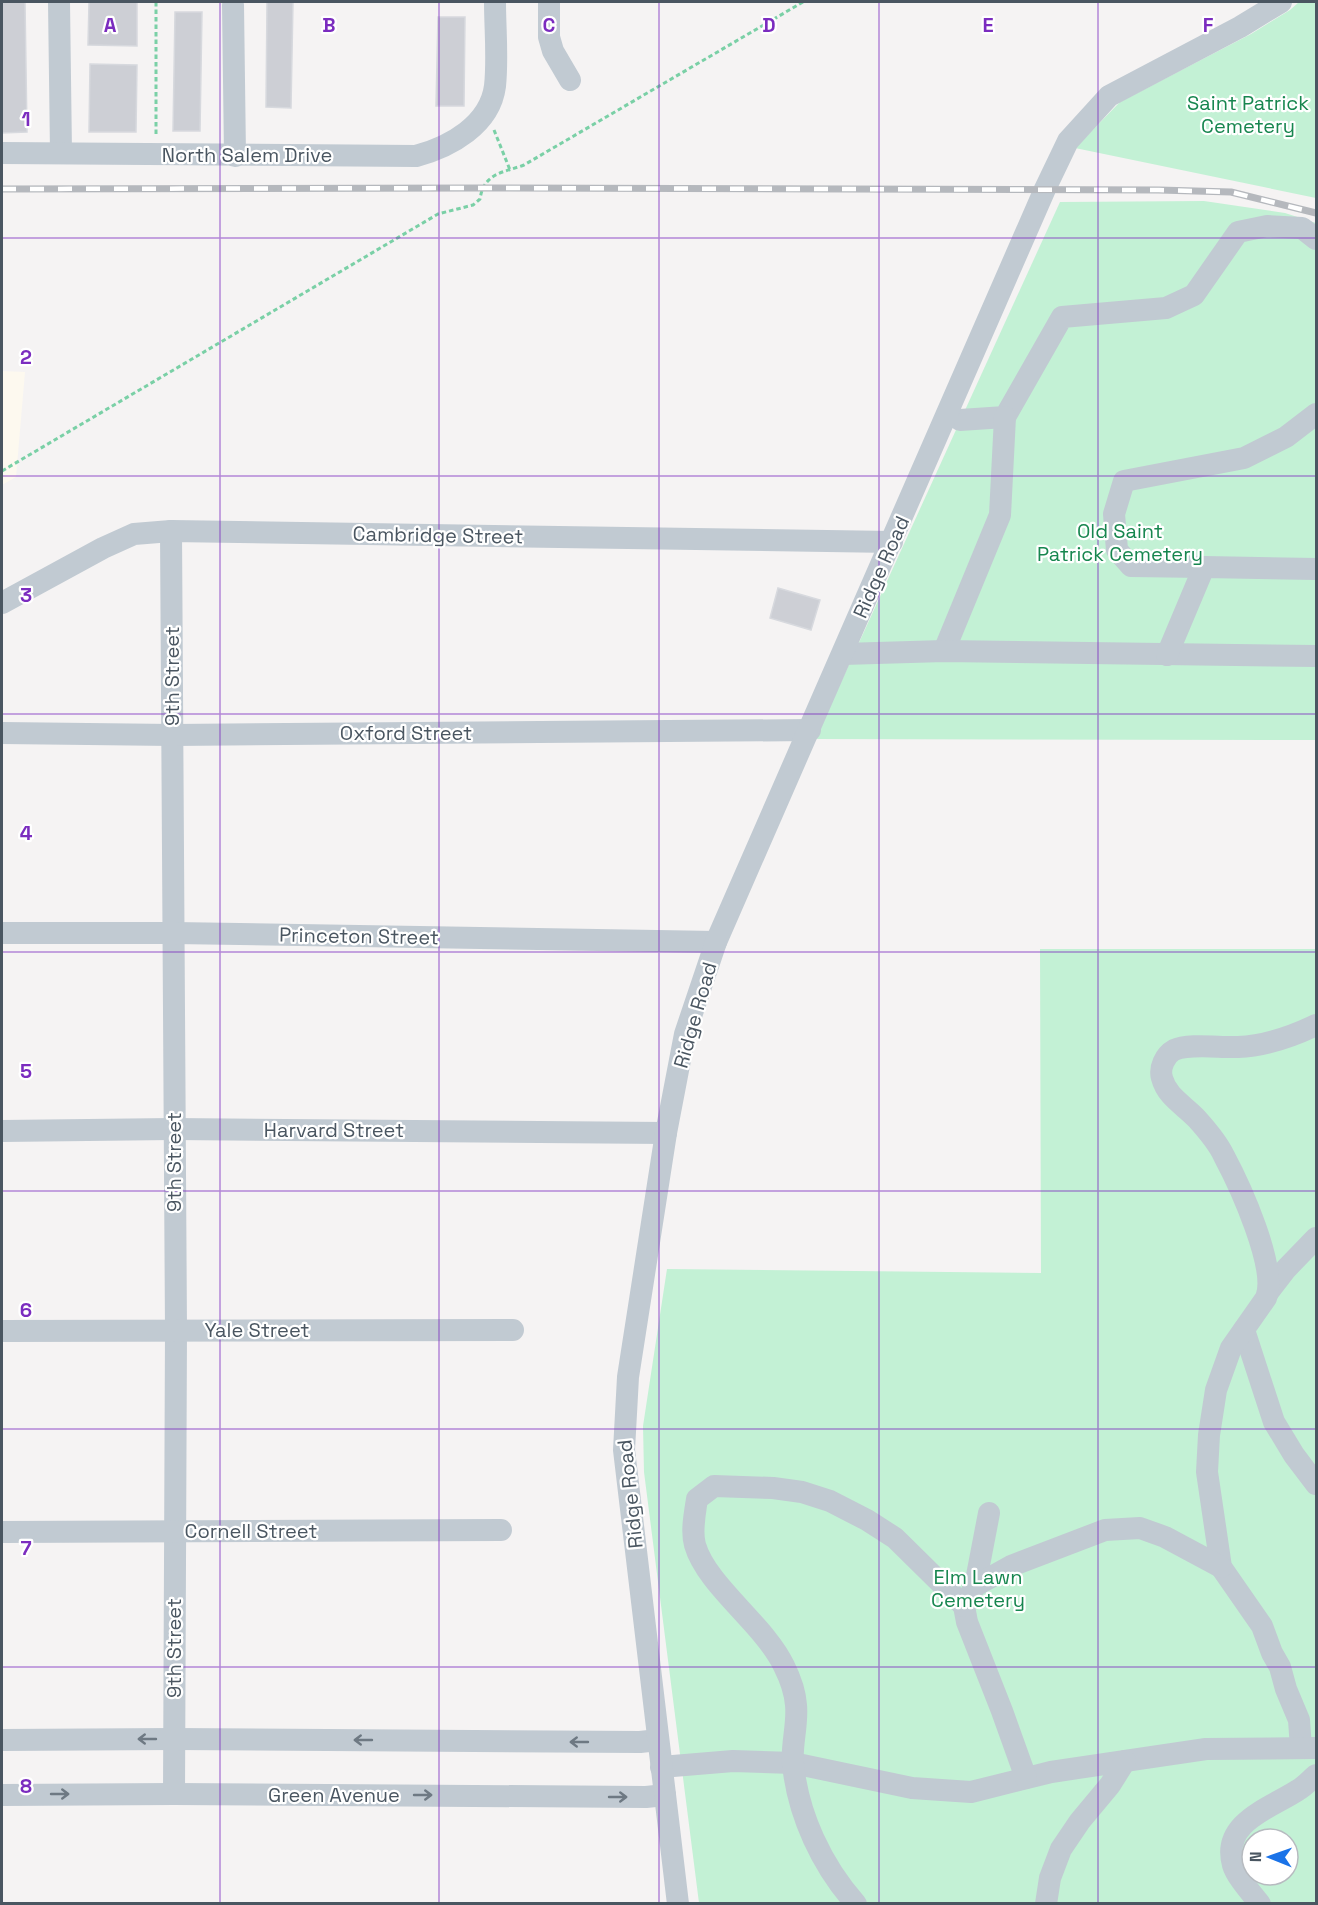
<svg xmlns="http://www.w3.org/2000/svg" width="1318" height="1905" font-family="'Space Grotesk',sans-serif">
<rect width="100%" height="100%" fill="#f5f3f3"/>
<path fill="#fdf9ef" d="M2,371L25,372L16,477L2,485Z"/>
<g fill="#c3f1d5" fill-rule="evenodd">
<path d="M1299,2H1316V198L1075,148L1120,102L1251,34L1290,10Z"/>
<path d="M1204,201L1285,213L1316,223V740L815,739L1060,202Z"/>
<path d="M1040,949H1316V1903H699L644,1472L643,1426L667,1269L1041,1273ZM1252,1839H1288V1875H1252Z"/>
</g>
<g fill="#cdcfd5" stroke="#d7d9de" stroke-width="1.5">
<path d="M2,2H25L27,132L2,133Z"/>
<path d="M89,2H137V46L88,45Z"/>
<path d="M267,2H293L291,108L266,107Z"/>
<path d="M175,12H202L200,131H173Z"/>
<path d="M438,17H465L464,106H436Z"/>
<path d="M90,64L137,65L136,132H89Z"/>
<path d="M778,588L820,600L811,630L770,618Z"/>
</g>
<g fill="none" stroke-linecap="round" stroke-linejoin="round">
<g stroke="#7ad0a6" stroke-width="3" stroke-dasharray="4.5 3" stroke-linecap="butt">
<path d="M494,130L510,170"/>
<path d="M156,134V2"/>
<path d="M2,471L438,214L473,205L480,199C484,173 502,173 524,165L803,2"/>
</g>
<g stroke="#c1cad2" stroke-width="22">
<path d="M59,2L61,153"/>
<path d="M549,2V37L553,51L570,80"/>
<path d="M233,5L235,156"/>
<path d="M2,153L416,156C450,147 490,125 495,86C498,58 495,29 495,2"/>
<path d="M960,420L1005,417L1062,317L1166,308L1194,295L1238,232L1267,226L1302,228L1316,239"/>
<path d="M171,531L176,1331L174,1794"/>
<path d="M1204,567L1131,566L1117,550L1114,514L1124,481L1244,458L1286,437L1316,414"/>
<path d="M2,603L103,548L134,534L171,531L892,542"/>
<path d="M944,651L1000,515L1005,417"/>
<path d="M843,654L944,651L1316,656"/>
<path d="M1167,655L1204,567L1316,569"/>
<path d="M2,733L173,735L810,730"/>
<path d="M2,933H174L716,942"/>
<path d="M2,1131L173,1129L666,1133"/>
<path d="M1269,1291L1286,1269L1316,1238"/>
<path d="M1244,1330L1274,1422L1294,1455L1316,1484"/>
<path d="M2,1331L513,1330"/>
<path d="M2,1532L501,1530"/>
<path d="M975,1586L989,1513"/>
<path d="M2,1740L174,1739L640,1742L658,1740"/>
<path d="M1301,1748L1299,1720L1286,1689L1280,1667L1272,1653L1262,1626L1221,1567L1207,1472L1209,1435L1216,1390L1231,1348L1266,1298C1278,1268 1239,1184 1224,1156C1218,1143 1206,1129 1197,1119C1184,1105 1167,1097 1162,1078C1159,1068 1165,1055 1174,1050C1189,1043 1221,1048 1238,1047C1264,1046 1293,1036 1316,1025"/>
<path d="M661,1767L733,1761L793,1763L912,1788L971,1792L1051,1772L1206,1749L1316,1748"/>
<path d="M1026,1778L1002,1711L967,1622L964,1606L975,1586L1011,1566L1105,1530L1140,1528L1165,1537L1221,1567"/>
<path d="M2,1795L174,1794L646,1797L665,1795"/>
<path d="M678,1904L624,1450L628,1377L666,1133L685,1034L716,942L1045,189L1068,141L1109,96L1240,27L1281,2"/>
<path d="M856,1904C822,1866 798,1815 793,1764C791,1745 798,1725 796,1705C795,1691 790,1678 784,1666C764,1624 707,1586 695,1545C691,1531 695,1513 697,1499L714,1486L773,1488L802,1492L830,1501L867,1520L895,1538L964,1606"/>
<path d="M1046,1904L1050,1878L1061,1849L1080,1821L1110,1785L1125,1761"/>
<path d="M1260,1904C1252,1894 1236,1876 1233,1865C1221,1822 1271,1808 1298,1790C1305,1786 1310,1780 1316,1775"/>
</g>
<g stroke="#b5b8bd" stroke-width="7">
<path id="rail" d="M2,189L482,188L1159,190L1231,192L1316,213"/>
</g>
<use href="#rail" stroke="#fff" stroke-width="4.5" stroke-dasharray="14" stroke-linecap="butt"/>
</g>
<defs><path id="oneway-shaft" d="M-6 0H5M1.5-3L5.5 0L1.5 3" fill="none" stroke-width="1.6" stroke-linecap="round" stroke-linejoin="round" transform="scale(1.5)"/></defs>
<g stroke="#6e7983">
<use href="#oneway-shaft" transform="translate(147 1739) rotate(180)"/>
<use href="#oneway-shaft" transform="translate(363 1740) rotate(-180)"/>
<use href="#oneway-shaft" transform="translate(579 1742) rotate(-180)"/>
<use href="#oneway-shaft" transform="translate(60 1794)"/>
<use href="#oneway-shaft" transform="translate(423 1795)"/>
<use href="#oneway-shaft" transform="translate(618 1797)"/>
</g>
<path fill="none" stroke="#7b2cbf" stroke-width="1.5" stroke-opacity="0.55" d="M220,2V1904M439,2V1904M659,2V1904M879,2V1904M1098,2V1904M2,238H1316M2,476H1316M2,714H1316M2,952H1316M2,1191H1316M2,1429H1316M2,1667H1316"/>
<g text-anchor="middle" stroke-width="4.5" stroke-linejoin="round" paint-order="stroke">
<g font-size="20" fill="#17864f" stroke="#fff">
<text x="1248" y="110">Saint Patrick<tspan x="1248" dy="23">Cemetery</tspan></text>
<text x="1120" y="538">Old Saint<tspan x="1120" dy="23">Patrick Cemetery</tspan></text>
<text x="978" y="1584">Elm Lawn<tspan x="978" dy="23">Cemetery</tspan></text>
</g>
<g font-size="20" fill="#4a5661" stroke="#fff">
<text x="247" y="162">North Salem Drive</text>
<text transform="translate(438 535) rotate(1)" y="7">Cambridge Street</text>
<text transform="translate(881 567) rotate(-66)" y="7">Ridge Road</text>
<text transform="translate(172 676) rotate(-90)" y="7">9th Street</text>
<text x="406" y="740">Oxford Street</text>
<text transform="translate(359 936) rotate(1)" y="7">Princeton Street</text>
<text transform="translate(695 1015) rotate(-74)" y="7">Ridge Road</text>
<text x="334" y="1137">Harvard Street</text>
<text transform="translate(174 1162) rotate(-90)" y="7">9th Street</text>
<text x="257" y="1337">Yale Street</text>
<text transform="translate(630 1494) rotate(-96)" y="7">Ridge Road</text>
<text x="251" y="1538">Cornell Street</text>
<text transform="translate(174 1648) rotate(-90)" y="7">9th Street</text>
<text x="334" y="1802">Green Avenue</text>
</g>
</g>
<g font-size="20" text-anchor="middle" font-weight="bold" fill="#7b2cbf" stroke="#fff" stroke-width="4.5" stroke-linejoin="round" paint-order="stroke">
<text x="110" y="32">A</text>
<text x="329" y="32">B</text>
<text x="549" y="32">C</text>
<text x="769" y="32">D</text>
<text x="988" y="32">E</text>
<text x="1208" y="32">F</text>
<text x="26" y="126">1</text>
<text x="26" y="364">2</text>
<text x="26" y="602">3</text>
<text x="26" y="840">4</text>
<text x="26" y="1078">5</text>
<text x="26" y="1317">6</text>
<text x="26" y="1555">7</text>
<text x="26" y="1793">8</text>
</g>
<rect width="1318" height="1905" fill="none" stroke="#4a5661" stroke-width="6"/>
<g transform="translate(1270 1857) rotate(271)"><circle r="28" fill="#ffffff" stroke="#b7bbc0" stroke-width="1.5"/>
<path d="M0-4.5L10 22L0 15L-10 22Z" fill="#1a73e8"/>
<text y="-9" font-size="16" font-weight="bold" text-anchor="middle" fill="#4a5661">N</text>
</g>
</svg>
